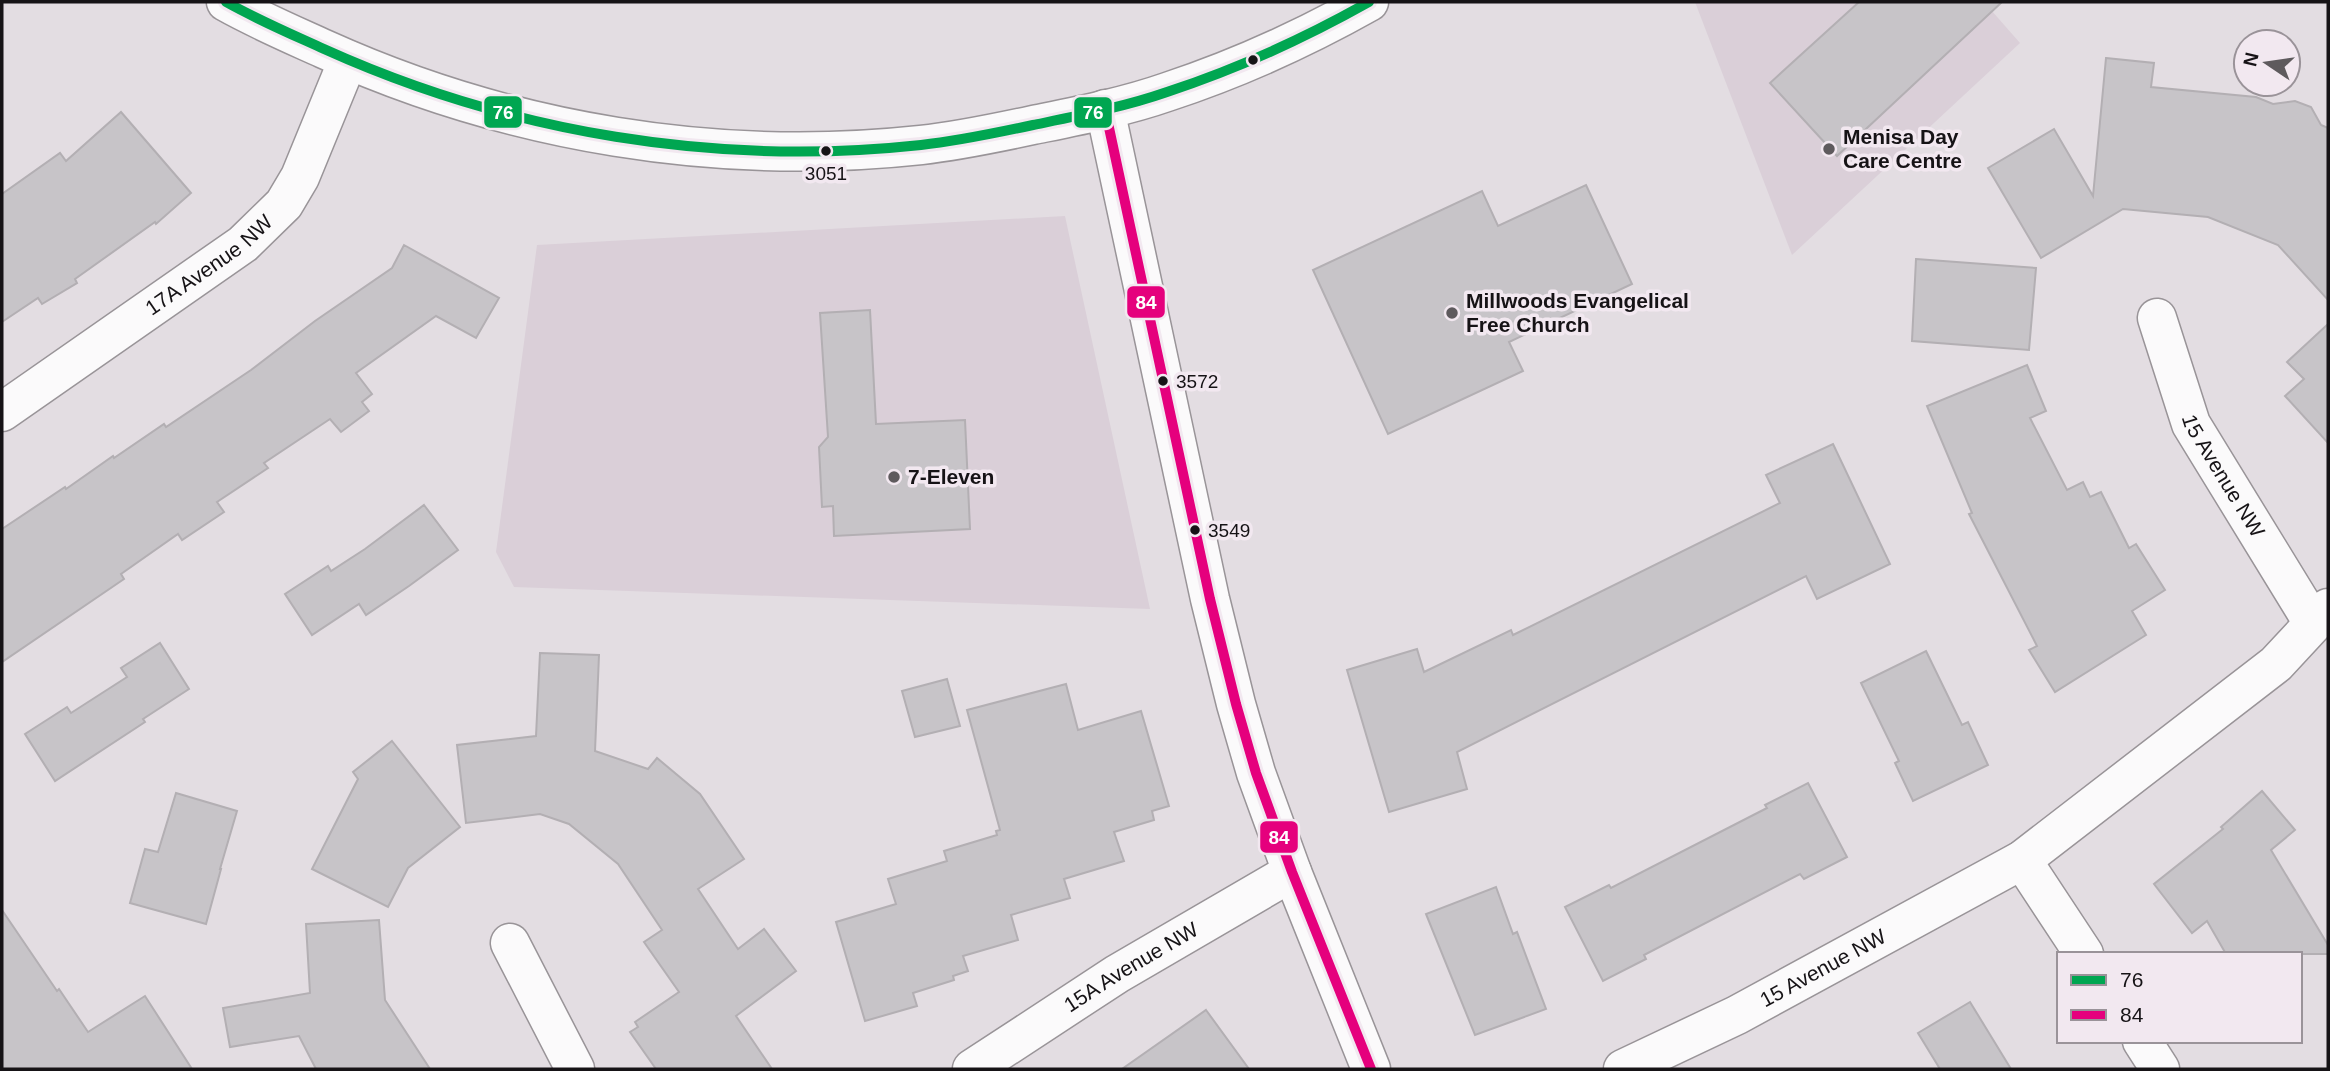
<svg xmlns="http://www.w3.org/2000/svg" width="2330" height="1071" font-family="Helvetica,sans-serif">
<rect width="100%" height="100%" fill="#e3dde2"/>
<g fill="#dacfd8">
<path d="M1695,2H1984L2020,43L1792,255Z"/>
<path d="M1065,216L1150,609L514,587L496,552L537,245Z"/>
</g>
<g fill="#c7c4c8" stroke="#b3afb3" stroke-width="2">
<path d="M1859,2H2002L1837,156L1770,83Z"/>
<path d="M2106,58L2154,63L2151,87L2256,97L2273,104L2295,101L2311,107L2321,125L2328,128V300L2278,245L2208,217L2123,209L2041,258L1988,168L2054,129L2093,196Z"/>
<path d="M121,112L191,193L156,224L155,222L75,279L77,283L42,304L38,298L2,322V194L60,153L66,161Z"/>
<path d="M1586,185L1632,284L1509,342L1523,371L1388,434L1313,270L1482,191L1498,226Z"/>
<path d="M404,245L499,298L476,338L436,316L356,373L372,394L362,402L369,411L341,432L330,419L264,463L268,468L217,502L224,512L182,540L178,534L121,574L124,579L2,662V529L65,487L66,489L113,456L114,458L164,424L166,427L251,370L315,321L392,268Z"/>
<path d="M1916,259L2036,268L2029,350L1912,341Z"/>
<path d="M870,310L876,424L965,420L970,529L834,536L833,506L822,507L819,447L828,437L820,313Z"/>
<path d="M2328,324V443L2285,396L2304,379L2287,362Z"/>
<path d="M2027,365L2046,411L2030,418L2067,490L2083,482L2090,497L2101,492L2129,548L2136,544L2165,590L2132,611L2146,635L2055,692L2029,650L2037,646L1969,514L1972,513L1927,406Z"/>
<path d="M1833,444L1890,564L1817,599L1806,576L1457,752L1467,789L1389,812L1347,670L1417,649L1424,672L1511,630L1513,635L1780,503L1766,475Z"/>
<path d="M424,505L458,550L409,586L366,615L359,604L312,635L285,594L328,566L331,571L365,549Z"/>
<path d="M160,643L189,689L143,719L145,722L55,781L25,734L67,707L71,713L127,677L121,668Z"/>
<path d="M1926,651L1962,725L1968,722L1988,765L1913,801L1895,763L1899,761L1861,683Z"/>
<path d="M540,653L599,655L595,751L648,769L657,758L700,794L744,859L698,889L738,949L764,929L796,971L736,1016L772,1069H656L630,1032L638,1027L635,1022L679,992L644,942L662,930L618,864L569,824L540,814L466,823L457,745L536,736Z"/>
<path d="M947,679L960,726L915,737L902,691Z"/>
<path d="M1066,684L1078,730L1141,711L1169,806L1152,811L1154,820L1114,832L1124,861L1064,879L1070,898L1011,915L1018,940L963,956L968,971L953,976L954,980L913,993L917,1006L865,1021L836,922L896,904L888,879L947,861L944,851L997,835L996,831L1000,830L967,710Z"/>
<path d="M392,741L460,827L408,868L388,907L312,869L358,779L353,772Z"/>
<path d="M1808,783L1847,857L1804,879L1800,874L1644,955L1646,959L1603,981L1565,907L1609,885L1611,888L1767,808L1765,805Z"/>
<path d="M2262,791L2295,830L2271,850L2328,945V954H2226L2207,921L2192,933L2154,884L2223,829L2221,827Z"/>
<path d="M176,793L237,811L220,869H221L206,924L130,903L145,849L158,852Z"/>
<path d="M1496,887L1513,934L1517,932L1546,1009L1475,1035L1426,914Z"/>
<path d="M2,910L57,991L59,989L88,1032L145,996L192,1069H2Z"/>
<path d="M379,920L385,1000L430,1069H316L299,1036L230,1047L223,1008L310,993L306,924Z"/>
<path d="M1970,1002L2011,1069H1940L1918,1033Z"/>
<path d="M1206,1010L1249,1069H1122Z"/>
</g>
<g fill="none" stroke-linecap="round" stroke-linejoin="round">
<g stroke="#999498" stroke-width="41">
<g id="minor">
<path id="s1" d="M2157,318L2191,424L2313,623"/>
<path id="s2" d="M2,412L243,244L284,204L300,177L348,60"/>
<path d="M2022,860L2084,954"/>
<path d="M510,943L575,1069"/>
<path d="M2142,1041L2160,1069"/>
<path id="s3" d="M972,1069L1117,974L1292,872"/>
<path id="s4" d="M1623,1069L1737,1015L2022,860L2276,664L2328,608"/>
</g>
</g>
<g stroke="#999498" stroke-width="41">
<g id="tertiary">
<path d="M226,2C258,20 291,34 324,49C510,133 717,167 921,145C958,141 996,133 1033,125C1077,116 1124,107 1167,92C1237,69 1305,38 1369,2"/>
<path d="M1105,109L1210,599L1236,704L1256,773L1292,872L1371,1069"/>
</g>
</g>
<use href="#minor" stroke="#fbfafb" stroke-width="38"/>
<use href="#tertiary" stroke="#fbfafb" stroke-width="38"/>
<g stroke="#f2e8f0" stroke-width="16">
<path id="bus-1" d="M226,2C258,20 291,34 324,49C510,133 717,167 921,145C958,141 996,133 1033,125C1077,116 1124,107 1167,92C1237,69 1305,38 1369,2"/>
</g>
<g stroke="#f2e8f0" stroke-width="16">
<path id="bus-2" d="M1105,109L1210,599L1236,704L1256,773L1292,872L1371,1069"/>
</g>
<use href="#bus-1" stroke="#00a651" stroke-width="10"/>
<use href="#bus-2" stroke="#e5007d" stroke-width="10"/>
</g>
<g fill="#161316" stroke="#f2e8f0" stroke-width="2.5">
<circle cx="1253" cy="60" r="6"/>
<circle cx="826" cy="151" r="6"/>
<circle cx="1163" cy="381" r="6"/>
<circle cx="1195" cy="530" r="6"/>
</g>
<g fill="#5e5a5d" stroke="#f2e8f0" stroke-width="2.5">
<circle cx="1829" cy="149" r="7"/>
<circle cx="1452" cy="313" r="7"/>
<circle cx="894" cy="477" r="7"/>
</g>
<g text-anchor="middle" stroke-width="7" stroke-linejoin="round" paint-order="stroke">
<g font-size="19" fill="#161316" stroke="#f2e8f0" text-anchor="start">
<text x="826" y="180" text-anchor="middle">3051</text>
<text x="1176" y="388">3572</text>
<text x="1208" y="537">3549</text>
</g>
<g font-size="21" font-weight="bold" fill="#161316" stroke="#f2e8f0" text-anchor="start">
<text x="1843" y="144">Menisa Day<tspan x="1843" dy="24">Care Centre</tspan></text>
<text x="1466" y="308">Millwoods Evangelical<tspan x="1466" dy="24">Free Church</tspan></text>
<text x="908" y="484">7-Eleven</text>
</g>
<g font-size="21" fill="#161316" stroke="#f2e8f0">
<text dy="7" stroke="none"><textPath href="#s2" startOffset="254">17A Avenue NW</textPath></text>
<text dy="7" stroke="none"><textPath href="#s1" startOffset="172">15 Avenue NW</textPath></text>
<text dy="7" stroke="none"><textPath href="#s3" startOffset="189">15A Avenue NW</textPath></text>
<text dy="7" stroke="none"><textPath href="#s4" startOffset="224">15 Avenue NW</textPath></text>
</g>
</g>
<g stroke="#f2e8f0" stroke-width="2.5">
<rect x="483" y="95" width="40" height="34" rx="7" fill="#00a651"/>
<rect x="1073" y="96" width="40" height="33" rx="7" fill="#00a651"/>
<rect x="1126" y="285" width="40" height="34" rx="7" fill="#e5007d"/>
<rect x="1259" y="820" width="40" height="34" rx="7" fill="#e5007d"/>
</g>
<g font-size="19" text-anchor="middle" font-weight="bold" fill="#fff">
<text x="503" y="119">76</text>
<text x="1093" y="119">76</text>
<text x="1146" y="309">84</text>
<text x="1279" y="844">84</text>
</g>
<rect width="2330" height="1071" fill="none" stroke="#161316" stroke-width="7"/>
<rect x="2057" y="952" width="245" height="91" fill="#f2e8f0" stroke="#9a9399" stroke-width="2"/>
<rect x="2071" y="975" width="35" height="10" fill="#00a651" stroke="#9a9399" stroke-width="2"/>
<text x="2120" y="987" font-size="21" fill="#161316">76</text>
<rect x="2071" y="1010" width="35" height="10" fill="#e5007d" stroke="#9a9399" stroke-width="2"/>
<text x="2120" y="1022" font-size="21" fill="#161316">84</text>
<g transform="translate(2267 63) rotate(283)"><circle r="33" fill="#f2e8f0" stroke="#9a9399" stroke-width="2"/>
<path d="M0-5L12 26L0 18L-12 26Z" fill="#5e5a5d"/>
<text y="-10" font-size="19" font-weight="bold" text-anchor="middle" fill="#161316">N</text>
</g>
</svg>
